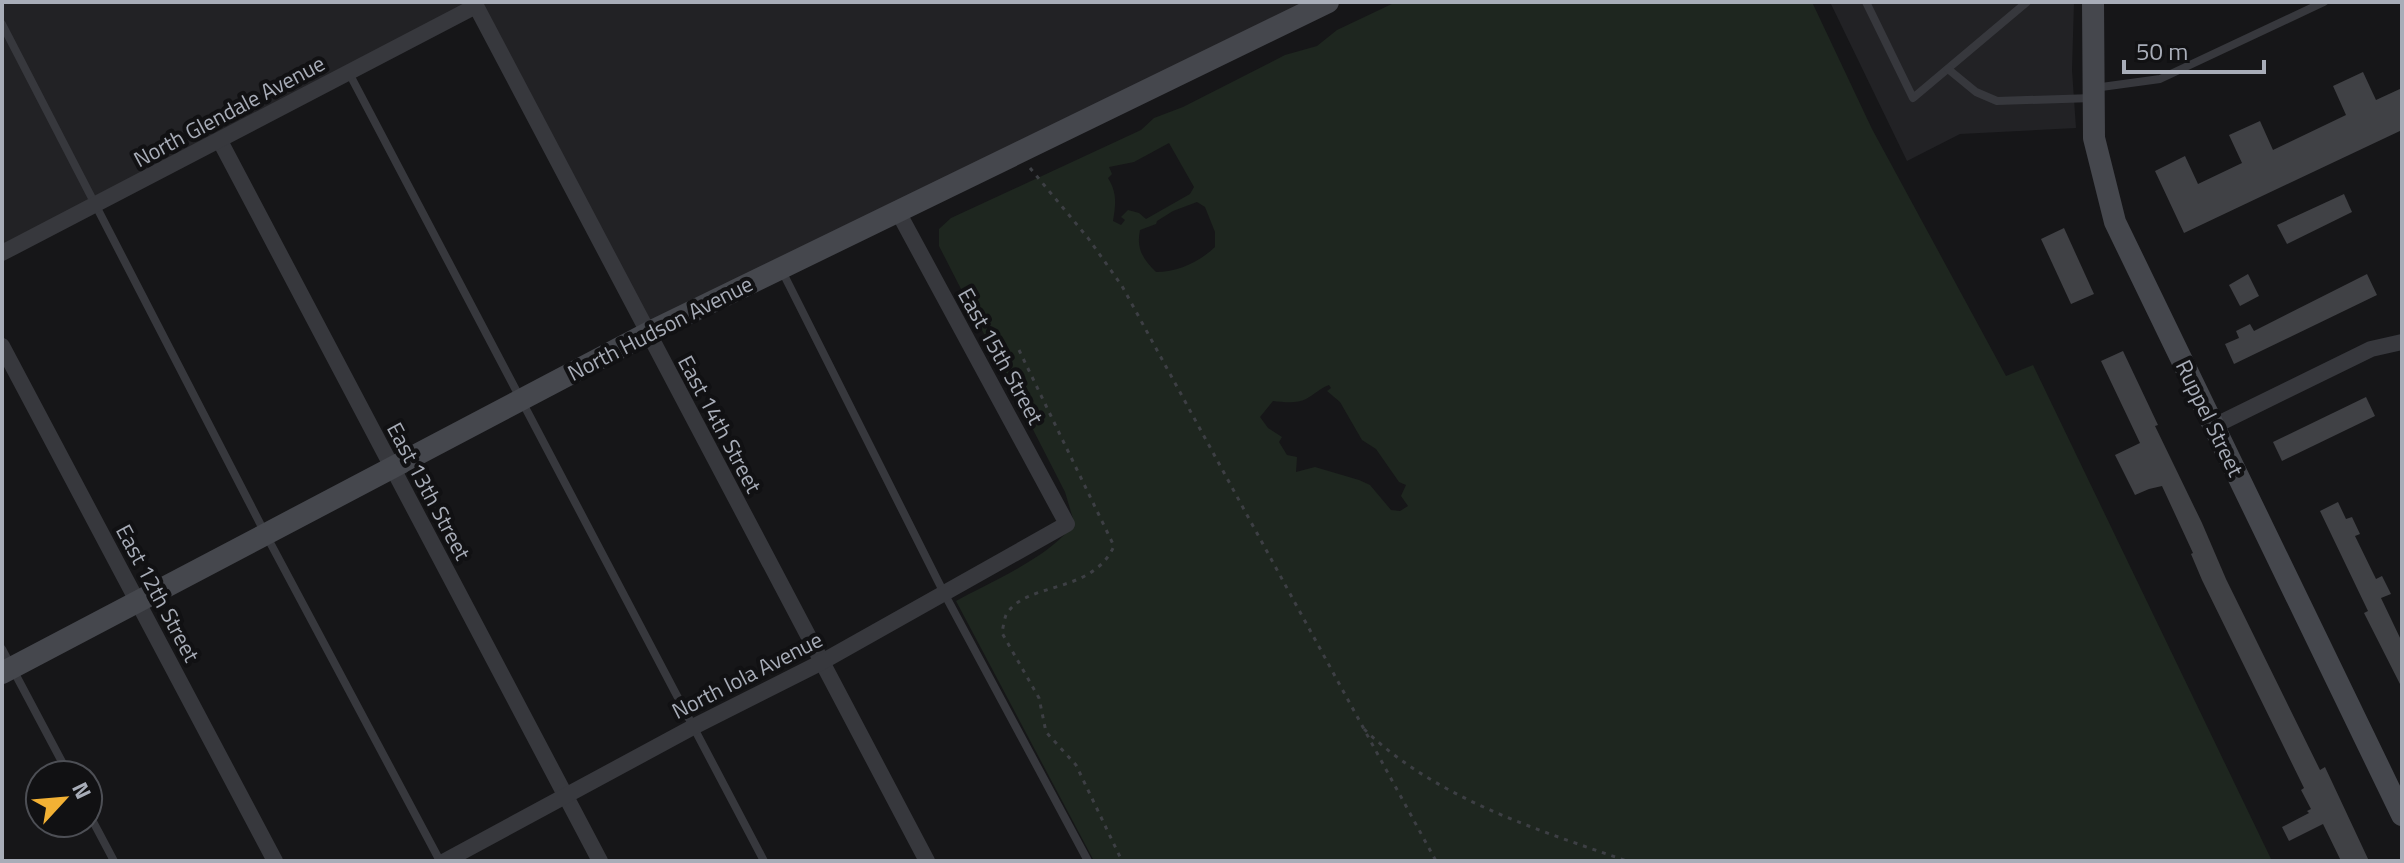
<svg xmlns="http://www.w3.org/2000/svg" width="2404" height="863" font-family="'Titillium Web',sans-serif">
<rect width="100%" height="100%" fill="#161618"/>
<g fill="#222225">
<path d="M2,2H1328L648,333L475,7L2,253Z"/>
<path d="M1830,2H2074L2072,70L2076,128L1960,134L1907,161Z"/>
</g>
<path fill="#1e261f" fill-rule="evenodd" d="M1396,2H1812L1872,129L2006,376L2033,365L2272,861H1094L956,601C990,582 1055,555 1074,522L1065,492L939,246V229L951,218L1141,130L1154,118L1183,107L1285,55L1317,46L1337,30ZM1169,143L1194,187L1190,194L1146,219L1139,213L1128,210L1121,217L1125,220L1121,225L1113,221C1116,203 1117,193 1108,178L1112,174L1109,167L1134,162ZM1197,202L1205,207L1215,232V247C1199,262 1178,272 1156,272C1143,259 1136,249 1140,230L1156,224L1157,221L1173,211ZM1329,385L1331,388L1327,391L1340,402L1362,440L1376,449L1399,482L1406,485L1401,496L1408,506L1400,511L1391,510L1370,485L1359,480L1315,467L1296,472L1297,457L1287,455L1279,442L1282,437L1268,428L1260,417L1273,401C1283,402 1297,404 1306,399C1314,395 1320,388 1329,385Z"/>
<g fill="#404145">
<path d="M2363,72L2376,100L2402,88V130L2184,233L2155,171L2185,156L2198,184L2242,163L2229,135L2260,121L2273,150L2346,115L2333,86Z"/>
<path d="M2344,194L2352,212L2287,244L2277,225Z"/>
<path d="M2064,228L2094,294L2071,304L2041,239Z"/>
<path d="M2248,274L2259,296L2240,306L2229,285Z"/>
<path d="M2367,274L2377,295L2234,364L2225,344L2239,338L2236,331L2250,324L2254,331Z"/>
<path d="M2123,351L2158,425L2155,426L2202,523L2226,579L2320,770L2325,767L2369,861H2341L2323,824L2289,841L2282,827L2309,813L2307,811L2311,809L2301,790L2304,788L2202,580L2191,554L2193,553L2162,486L2149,489L2135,495L2115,455L2140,443L2101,361Z"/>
<path d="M2366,397L2375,416L2282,461L2273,442Z"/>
<path d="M2338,502L2346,519L2352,517L2360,534L2355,536L2376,579L2382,576L2391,594L2381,598L2402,642V688L2364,613L2368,611L2320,511Z"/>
</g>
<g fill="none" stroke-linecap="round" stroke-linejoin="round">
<g stroke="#3d3f44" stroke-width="3" stroke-dasharray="4 6" stroke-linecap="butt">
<path d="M1030,168L1088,238L1122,286L1436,861"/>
<path d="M1019,350L1114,546C1092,595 1025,581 1006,615C1004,620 1003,628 1002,633L1039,698L1046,732L1076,765L1122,861"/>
<path d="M1364,729C1435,798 1535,829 1627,861"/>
</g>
<g stroke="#37383d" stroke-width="8">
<path d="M1866,2L1913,98L2027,2"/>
<path d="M2,24L265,533L440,861"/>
<path d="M1948,69L1976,92L1997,101L2093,98"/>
<path d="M349,73L764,861"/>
<path d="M2094,88L2160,79L2324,2"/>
<path d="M781,269L944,593L1088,861"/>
<path d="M2,649L69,775"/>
<path d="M88,812L114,861"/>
</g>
<g stroke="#37383d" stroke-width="16">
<path d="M220,141L600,861"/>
<path d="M2,253L476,6L927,861"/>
<path d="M2,346L275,861"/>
<path d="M2214,426L2371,349L2402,342"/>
<path d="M445,861L693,727L820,663L1067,524L897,210"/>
</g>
<g stroke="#45474d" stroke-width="22">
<path d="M2093,2L2094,138L2115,222L2402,815"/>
<path d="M2,673L648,333L1328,2"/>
</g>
</g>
<g text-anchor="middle" stroke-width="8" stroke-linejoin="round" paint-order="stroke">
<g font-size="22" fill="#a8adb8" stroke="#111113">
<text transform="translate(229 111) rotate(-28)" y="8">North Glendale Avenue</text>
<text transform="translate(660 328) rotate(-27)" y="8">North Hudson Avenue</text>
<text transform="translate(1001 356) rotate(61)" y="8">East 15th Street</text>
<text transform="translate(2210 418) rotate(64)" y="8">Ruppel Street</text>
<text transform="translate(720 424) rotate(62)" y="8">East 14th Street</text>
<text transform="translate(429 491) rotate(62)" y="8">East 13th Street</text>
<text transform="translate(158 593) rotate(62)" y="8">East 12th Street</text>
<text transform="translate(747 675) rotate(-27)" y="8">North Iola Avenue</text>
</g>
</g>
<rect width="2404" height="863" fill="none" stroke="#a8adb8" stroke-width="8"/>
<g transform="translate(64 799) rotate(64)"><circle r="38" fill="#111113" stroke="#4d4f55" stroke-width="2"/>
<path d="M0-6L14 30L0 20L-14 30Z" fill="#f2b134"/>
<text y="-12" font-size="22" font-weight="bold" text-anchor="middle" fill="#a8adb8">N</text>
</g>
<path d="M2124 60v12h140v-12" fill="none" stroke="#a8adb8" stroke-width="4"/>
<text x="2136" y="60" font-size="24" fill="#a8adb8" stroke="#111113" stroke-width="6" paint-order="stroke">50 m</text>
</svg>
